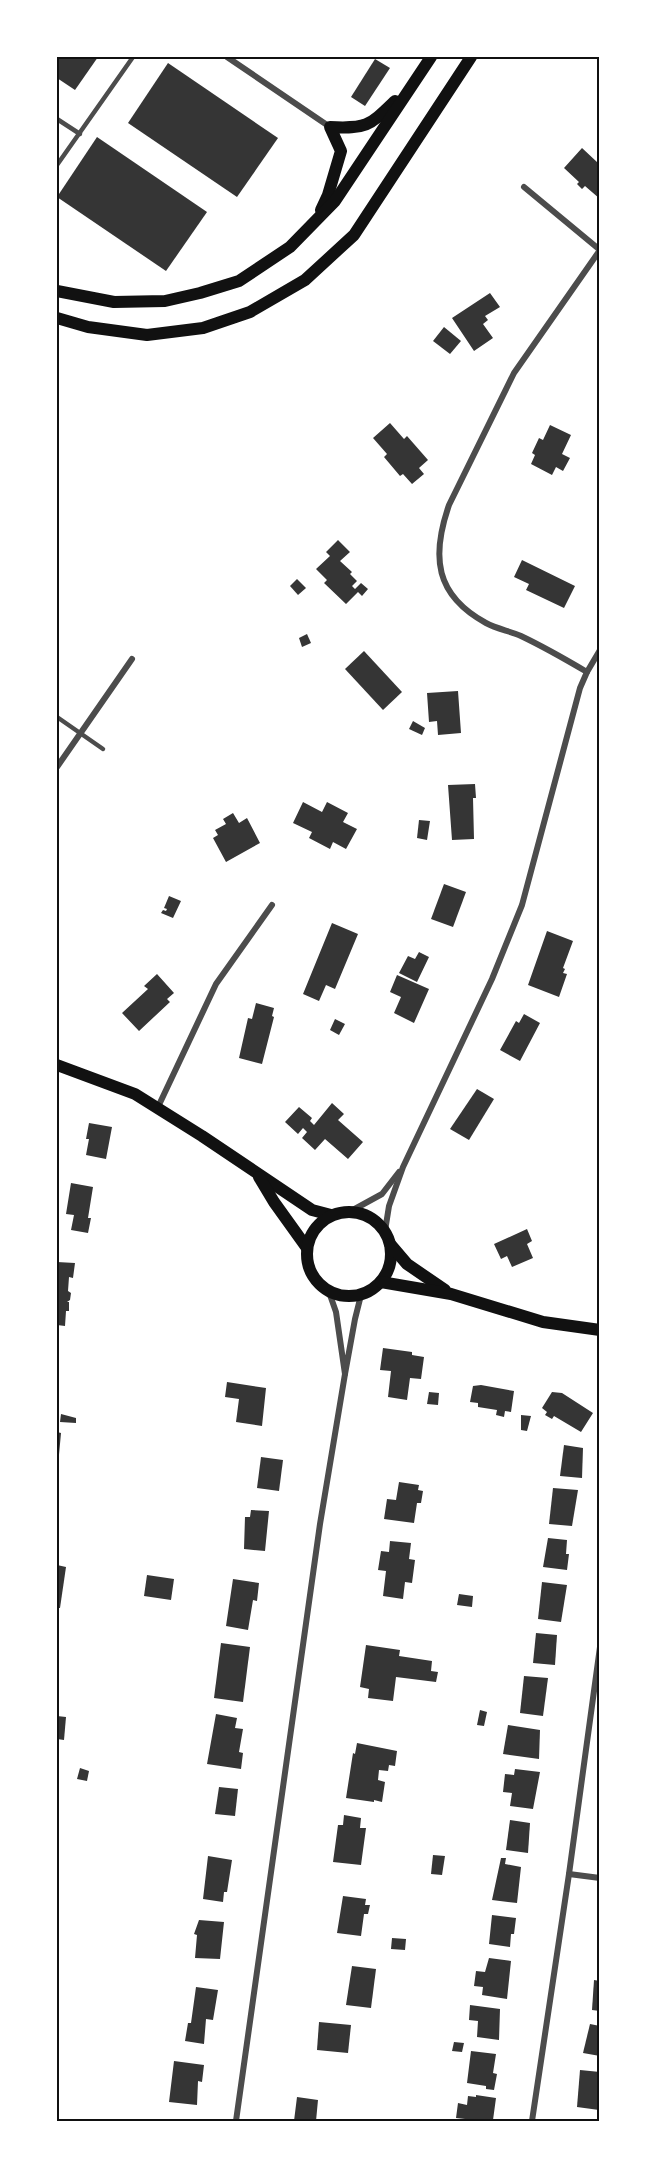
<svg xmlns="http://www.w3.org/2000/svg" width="657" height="2178" font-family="'Source Serif 4',serif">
<rect width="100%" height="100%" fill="#fff"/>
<g fill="#353535">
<path d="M57,57H98L75,90L57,78Z"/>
<path d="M375,59L390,68L365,106L351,97Z"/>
<path d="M168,63L278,138L237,197L128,123Z"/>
<path d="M97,137L207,212L166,271L57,197Z"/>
<path d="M582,148L597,162L600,159V199L585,186L582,189L577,184L579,182L564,168Z"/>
<path d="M490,293L500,307L485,316L488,320L483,324L493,338L474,351L452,318Z"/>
<path d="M444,327L461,341L450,354L433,341Z"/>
<path d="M390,423L404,439L407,436L428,460L419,468L424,474L412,484L403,474L400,476L384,457L387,454L373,438Z"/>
<path d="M550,425L571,435L562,454L570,458L563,471L556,467L552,475L531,464L535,455L532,453L539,438L543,440Z"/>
<path d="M338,540L350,552L340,561L352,572L350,574L357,581L352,586L355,589L361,583L368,589L362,596L358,592L346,604L324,583L327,580L316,569L330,556L326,552Z"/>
<path d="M522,560L575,586L564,608L526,590L529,584L514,577Z"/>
<path d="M297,579L306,588L298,595L290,586Z"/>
<path d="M307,634L311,643L302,647L299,638Z"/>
<path d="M364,651L402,692L383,710L345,669Z"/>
<path d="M458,691L461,733L438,735L437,721L429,722L427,693Z"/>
<path d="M413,721L425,728L422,735L409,729Z"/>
<path d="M475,784L476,798H473L474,839L452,840L448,785Z"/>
<path d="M303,802L322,812L327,802L348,813L343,822L357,829L346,849L333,842L330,849L309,838L312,832L293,823Z"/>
<path d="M233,813L239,823L247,818L260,843L226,862L213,838L218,835L215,830L226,824L223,819Z"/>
<path d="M419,820L430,821L427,840L417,838Z"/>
<path d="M444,884L466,892L453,927L431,919Z"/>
<path d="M169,896L181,901L173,918L161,913L163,910L166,911L167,909L164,908Z"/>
<path d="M332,923L358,934L335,989L326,985L319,1001L303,994Z"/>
<path d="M547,931L573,941L563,968L565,969L563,973L567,974L559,997L528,985Z"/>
<path d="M419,952L429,957L417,982L399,973L408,956L415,959Z"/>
<path d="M157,974L174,993L167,999L170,1002L139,1031L122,1013L148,989L144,986Z"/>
<path d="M397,975L429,989L414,1023L394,1013L401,997L390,992Z"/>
<path d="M256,1003L274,1008L272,1016L274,1017L262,1064L239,1058L248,1018L252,1019Z"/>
<path d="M524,1014L540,1023L520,1061L500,1050L516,1021L519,1023Z"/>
<path d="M335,1019L345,1024L339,1035L330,1030Z"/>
<path d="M477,1089L494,1099L469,1140L450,1129Z"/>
<path d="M332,1103L344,1114L338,1120L363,1142L348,1159L325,1139L315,1150L302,1138L307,1132L303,1128L298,1134L285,1122L299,1107L312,1118L310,1121L314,1125Z"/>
<path d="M89,1123L112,1127L106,1159L86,1155L89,1139H86Z"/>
<path d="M71,1183L93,1187L88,1218H91L88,1233L71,1230L74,1215L66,1214Z"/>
<path d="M527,1229L532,1241L527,1244L533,1258L512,1267L507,1256L501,1259L494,1244Z"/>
<path d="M57,1262L75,1263L73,1278L69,1277L68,1291L71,1293L70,1300L67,1302H69V1311H66L65,1326L57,1325Z"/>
<path d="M383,1348L412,1352V1355L424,1357L421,1379L410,1378L407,1400L388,1397L391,1371L380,1370Z"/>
<path d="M227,1382L266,1388L262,1426L236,1422L239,1399L225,1397Z"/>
<path d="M481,1385L514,1391L511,1412L505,1411L504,1417L496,1415L497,1410L478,1407V1403L470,1402L473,1386Z"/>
<path d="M429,1392L439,1393L438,1405L427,1404Z"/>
<path d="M552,1392L562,1393L593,1413L581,1432L554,1416L552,1419L545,1415L547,1412L542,1408Z"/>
<path d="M61,1414L76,1418V1423L60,1422Z"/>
<path d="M521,1415L531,1416L527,1431L521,1430Z"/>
<path d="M57,1432L61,1433L58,1465H57Z"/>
<path d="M564,1445L583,1448L582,1478L560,1476Z"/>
<path d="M261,1457L283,1460L279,1491L257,1488Z"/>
<path d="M399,1482L419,1485L418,1490L423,1491L421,1503H417L414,1523L384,1519L387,1499L396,1500Z"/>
<path d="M553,1488L578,1490L572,1526L549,1524Z"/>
<path d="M251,1510L269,1511L265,1551L244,1549L245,1517H250Z"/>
<path d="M548,1538L567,1540L566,1554H569L567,1570L543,1567Z"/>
<path d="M390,1541L411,1543L409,1559L415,1560L412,1583L405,1582L403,1599L383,1596L386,1571L378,1570L381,1551L389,1552Z"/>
<path d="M57,1565L66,1567L60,1608H57Z"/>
<path d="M147,1575L174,1579L171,1600L144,1596Z"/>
<path d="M233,1579L259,1583L257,1601L253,1600L248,1630L226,1626Z"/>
<path d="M542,1582L567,1585L561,1622L538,1619Z"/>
<path d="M459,1594L473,1596L472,1607L457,1605Z"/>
<path d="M536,1633L557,1635L555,1665L533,1663Z"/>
<path d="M221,1643L250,1647L243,1702L214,1698Z"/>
<path d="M366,1645L400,1650L399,1656L432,1661L431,1671L438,1672L436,1682L396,1677L393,1701L368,1698L369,1689L360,1687Z"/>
<path d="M524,1676L548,1678L543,1716L520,1713Z"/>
<path d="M480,1710L487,1712L484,1726L477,1725Z"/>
<path d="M216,1714L237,1718L235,1728L243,1729L239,1752L243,1753L241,1769L207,1764Z"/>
<path d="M57,1716L66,1717L64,1740L57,1739Z"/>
<path d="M508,1725L540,1730L539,1759L503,1754Z"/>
<path d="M357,1743L397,1751L395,1766L389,1765L388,1771L379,1770L378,1780L385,1782L382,1802L374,1800V1802L346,1798L353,1753L355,1754Z"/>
<path d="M80,1768L89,1771L87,1781L77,1779Z"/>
<path d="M515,1769L540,1772L533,1809L510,1806L512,1793L503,1792L505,1774L514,1775Z"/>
<path d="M219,1787L238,1789L235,1816L215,1814Z"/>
<path d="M344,1815L361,1818L360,1828H366L361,1865L333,1862L338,1825H343Z"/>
<path d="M510,1820L530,1823L528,1853L506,1850Z"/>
<path d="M433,1855L445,1856L442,1875L431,1874Z"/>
<path d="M208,1856L232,1860L227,1892H224L223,1902L203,1899Z"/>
<path d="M501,1858H506L505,1864L521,1867L517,1903L492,1900Z"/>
<path d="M343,1896L366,1899L365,1905H370L368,1914H364L361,1936L337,1933Z"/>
<path d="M492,1915L516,1918L514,1934H511L510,1947L489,1944Z"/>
<path d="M199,1920L224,1922L220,1959L195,1958L197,1935L194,1934Z"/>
<path d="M392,1938L406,1939L405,1950L391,1949Z"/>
<path d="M489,1958L511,1961L507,1999L482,1995L483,1987L474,1986L476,1971L485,1972Z"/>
<path d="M352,1966L376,1969L371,2008L346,2005Z"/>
<path d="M594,1980L600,1981V2011L592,2010Z"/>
<path d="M196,1987L218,1990L213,2020L206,2019L204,2044L185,2041L188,2023H191Z"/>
<path d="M470,2005L500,2009L499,2040L477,2037L478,2021L469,2020Z"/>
<path d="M319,2022L351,2025L348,2053L317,2050Z"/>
<path d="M590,2024L600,2026V2056L583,2053Z"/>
<path d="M454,2042L464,2043L462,2052L452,2051Z"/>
<path d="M471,2051L496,2054L493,2073L497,2074L494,2090L486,2089V2086L467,2083Z"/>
<path d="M174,2061L204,2065L202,2082L198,2081L197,2105L169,2102Z"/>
<path d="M580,2070L600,2072L599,2110L577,2107Z"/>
<path d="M476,2095L496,2098L493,2120L465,2121V2119L456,2118L458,2103L467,2105L468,2096L476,2097Z"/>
<path d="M297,2097L318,2100L316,2121H294Z"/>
</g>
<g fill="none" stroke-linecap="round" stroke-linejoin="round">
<g stroke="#4c4c4c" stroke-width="4.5">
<path d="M57,119L80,134"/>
<path d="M57,165L133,57"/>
<path d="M57,717L103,749"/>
</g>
<g stroke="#4c4c4c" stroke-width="6">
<path d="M227,57L330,127"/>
<path d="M524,187L600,250"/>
<path d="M587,672C565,659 544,647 521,636C510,631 497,629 486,623C435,595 431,557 449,505L514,373L600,250"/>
<path d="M57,767L132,659"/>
<path d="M158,1107L216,984L272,905"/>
<path d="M351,1211L382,1194L399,1172"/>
<path d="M385,1231L389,1206L403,1167L492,979L522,905L580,688L587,672L600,650"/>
<path d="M329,1292L336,1312L345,1374L355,1319L361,1295"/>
<path d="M569,1874L600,1878"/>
<path d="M236,2121L320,1524L345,1374"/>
<path d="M532,2121L569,1874L600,1647"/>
</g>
<g stroke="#111" stroke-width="12">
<path d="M321,210L328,195L341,151L330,127C367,129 369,126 395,101"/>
<path d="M57,291L114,302L165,301L200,293L239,281L290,247L335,201L431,57"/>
<path d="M57,318L88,327L147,335L203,328L250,312L305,280L354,235L471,57"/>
<path d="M57,1065L135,1094L202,1136L312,1210L331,1215"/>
<path d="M259,1177L274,1202L307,1248"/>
<circle cx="349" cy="1254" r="42"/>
<path d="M390,1244L407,1264L445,1290"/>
<path d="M381,1282L451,1294L543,1322L600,1330"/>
</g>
</g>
<rect width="657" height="2178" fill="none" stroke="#ffffff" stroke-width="117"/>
<rect x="58" y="58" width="540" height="2062" fill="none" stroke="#111" stroke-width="2"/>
</svg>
